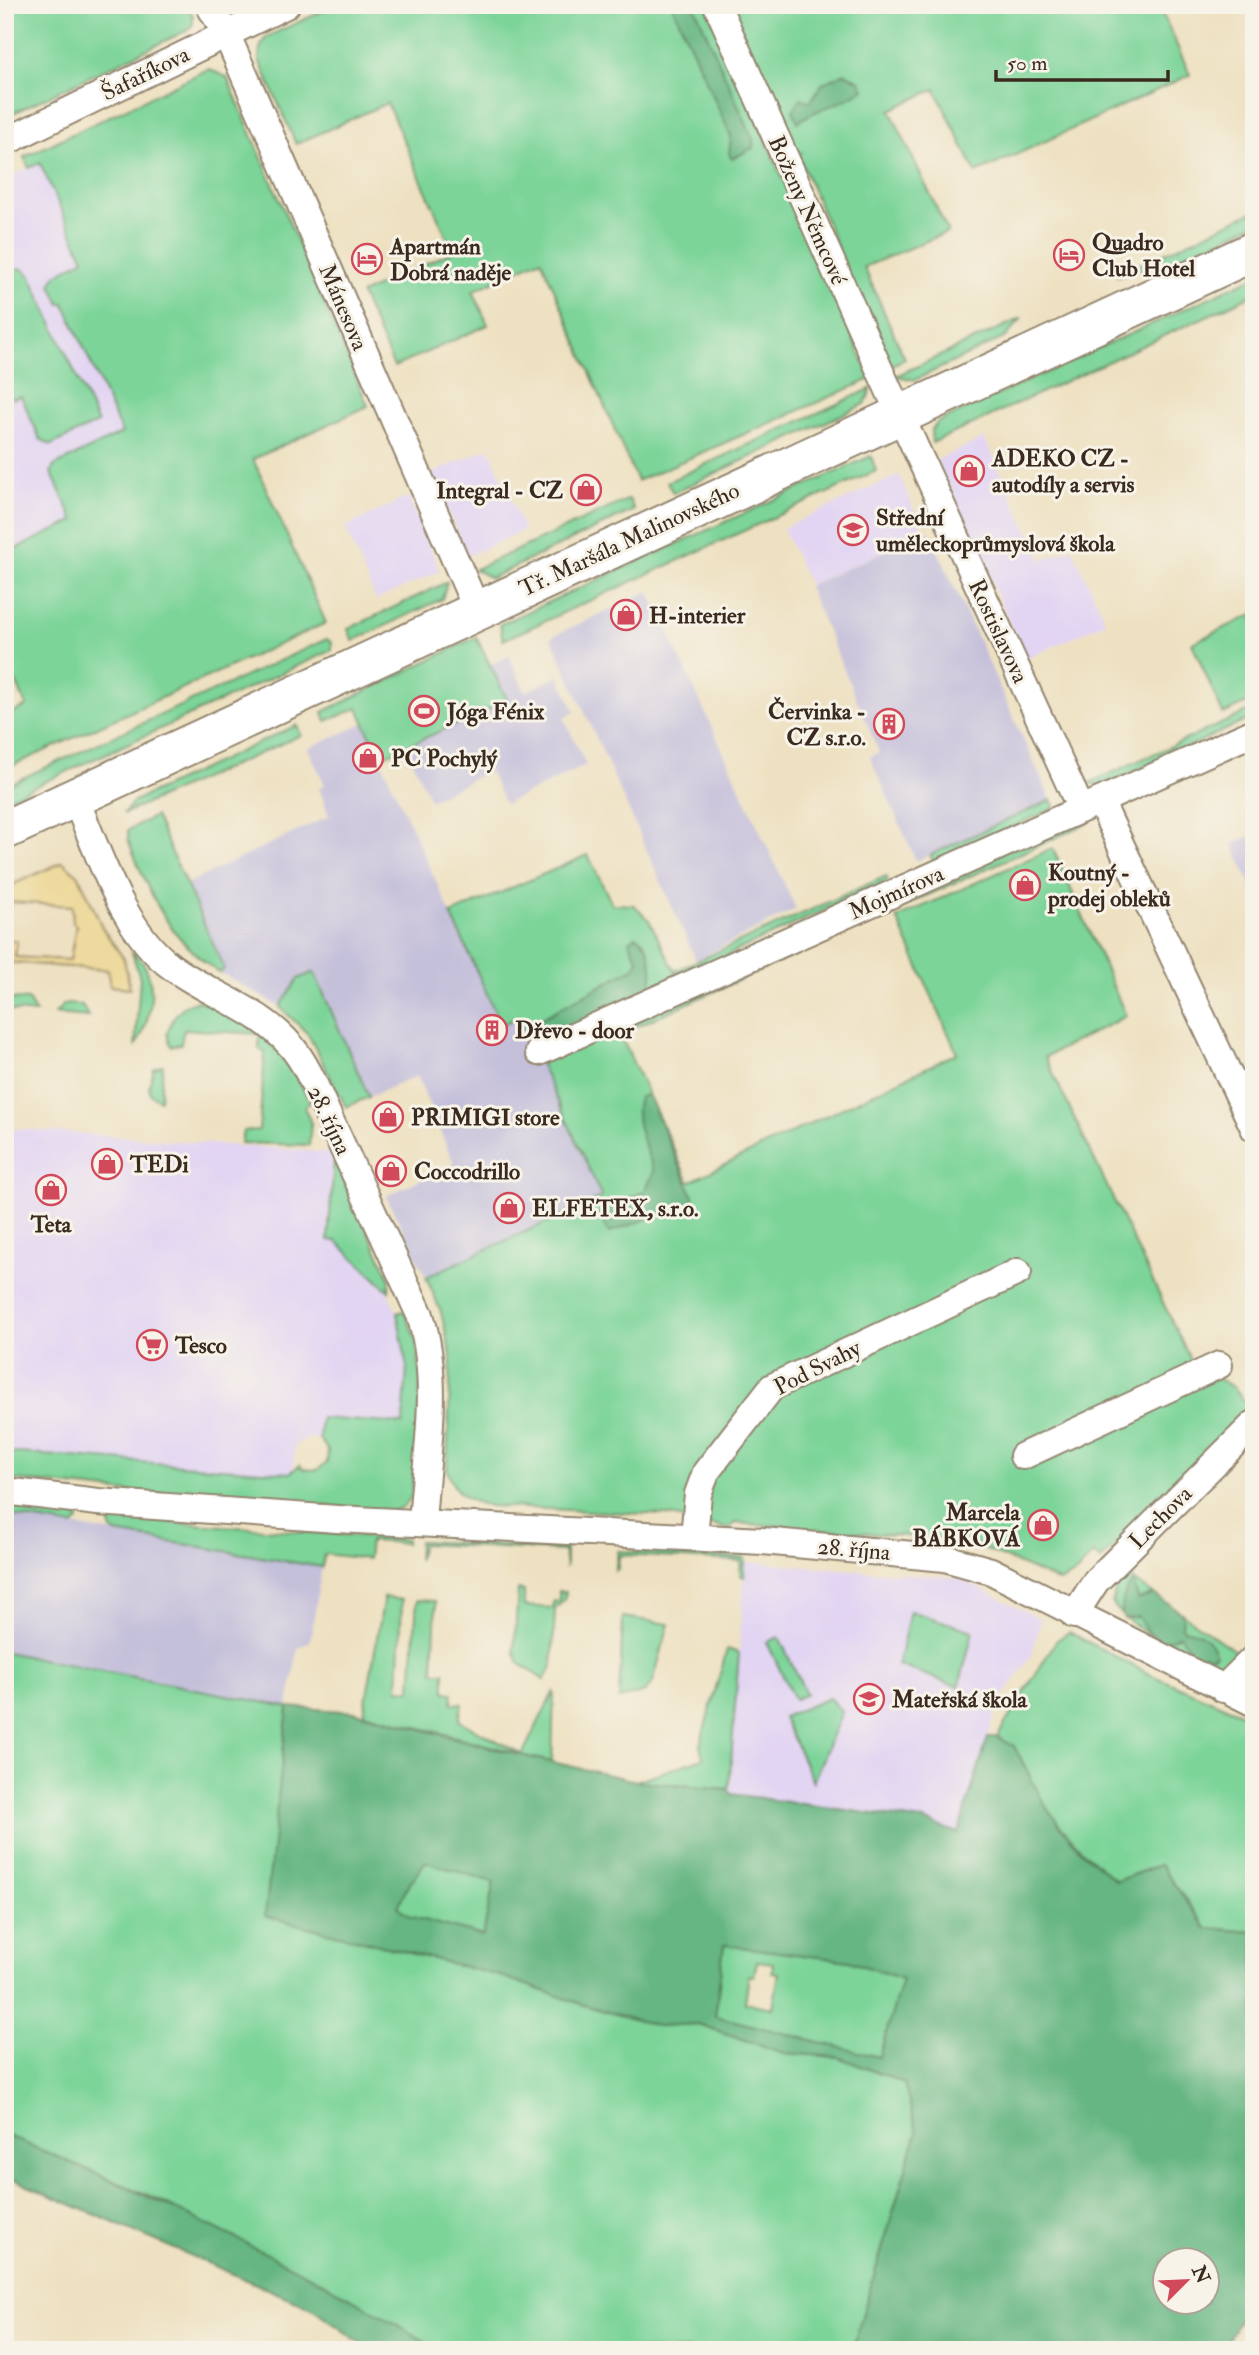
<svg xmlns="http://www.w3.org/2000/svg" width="1259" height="2355" font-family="'IM FELL Double Pica',serif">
<rect width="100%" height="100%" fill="#f7f3e8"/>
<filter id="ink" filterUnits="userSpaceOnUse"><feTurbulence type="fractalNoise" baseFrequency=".0143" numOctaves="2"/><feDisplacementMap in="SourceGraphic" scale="14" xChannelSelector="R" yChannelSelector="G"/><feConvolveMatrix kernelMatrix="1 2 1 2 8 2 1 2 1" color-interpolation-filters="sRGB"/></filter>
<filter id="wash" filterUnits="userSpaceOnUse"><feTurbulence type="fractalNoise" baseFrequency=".00686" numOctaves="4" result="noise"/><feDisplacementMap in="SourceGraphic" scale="28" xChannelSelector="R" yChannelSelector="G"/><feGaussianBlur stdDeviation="1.57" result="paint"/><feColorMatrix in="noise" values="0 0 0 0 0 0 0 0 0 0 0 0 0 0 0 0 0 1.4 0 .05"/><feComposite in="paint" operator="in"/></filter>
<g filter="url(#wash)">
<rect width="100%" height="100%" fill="#eee1c1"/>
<g fill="#e2d4f3">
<path d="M40,163L84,259L60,304L63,303L124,432L54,466L51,472L75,521L5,554V179Z"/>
<path d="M984,438L1042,560L1072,548L1106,622L1026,659L937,460Z"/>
<path d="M489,448L524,530L468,556L431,474Z"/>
<path d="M899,475L924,533L809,585L783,528Z"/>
<path d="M408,497L440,571L376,600L345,527Z"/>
<path d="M5,1128L333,1153L327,1240L336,1241L387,1291L399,1316L407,1366L403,1424L321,1418L319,1439L307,1438L296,1445L301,1355L291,1497L5,1477Z"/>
<path d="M745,1562L960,1578L1041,1619L1032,1655L998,1704L959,1833L924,1821L730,1794Z"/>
</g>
<g fill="#c5c0da">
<path d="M929,531L1051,800L916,861L870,757L879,752L808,586Z"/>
<path d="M649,591L796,909L696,960L551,637Z"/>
<path d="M509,656L525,692L559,676L575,712L564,718L586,765L505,804L489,771L430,800L406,747L508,701L490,665Z"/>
<path d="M364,723L501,1024L518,1016L532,1045L639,1204L602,1197L426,1277L386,1196L454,1164L417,1076L369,1097L314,972L298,979L280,1007L221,973L224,968L186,884L329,816L319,788L325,785L308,748Z"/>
<path d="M1254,834V892L1233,844Z"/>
<path d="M5,1515L322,1567L310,1641L298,1648L288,1707L5,1652Z"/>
</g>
<g fill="#7cd499" stroke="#5c7f5c" stroke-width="2" fill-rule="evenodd">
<path d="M5,5H185L193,15V24L188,30L5,117Z"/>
<path d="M336,5H706L871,379L637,481L541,259L473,291L488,325L394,367L361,294L453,251L387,103L296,144L259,60L260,48L266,37Z"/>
<path d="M728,5H1159L1190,75L976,173L935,89L890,110L948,232L864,267L905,359L888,367L798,155L803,152L795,155Z"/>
<path d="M208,69L227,77L368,406L253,459L326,623L5,769V716L27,706L5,659V554L74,521L51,472L54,466L122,433L64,303L60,304L51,285L56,275L84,259L40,163L29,168L24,157Z"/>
<path d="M1254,211V224L1175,261L1116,276Z"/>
<path d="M21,268L30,275L98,423L51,445L40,439L21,396L12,399L5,383V272Z"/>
<path d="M1254,277V294L932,443L931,430L938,422Z"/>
<path d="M1022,318L1006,337L915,380L896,376Z"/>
<path d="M872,388L865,404L673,493L667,482Z"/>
<path d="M871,456L876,471L503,640L500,624Z"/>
<path d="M629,499L634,510L491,578L475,569Z"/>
<path d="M447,582L442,599L353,641L348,629Z"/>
<path d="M1254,614V700L1223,714L1192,643Z"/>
<path d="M476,637L508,701L380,758L358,708L326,721L323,712Z"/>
<path d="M327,639L332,643V650L5,800V786Z"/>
<path d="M1254,709V717L1110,782L1099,786L1089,783Z"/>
<path d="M297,725L301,735L123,814L134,801Z"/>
<path d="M1051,800L1055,808L934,862L930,855Z"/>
<path d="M155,816L224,968L220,973C167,938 151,896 128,840V830Z"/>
<path d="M1078,819L1088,823L626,1031L625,1026Z"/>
<path d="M1053,848L1126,1016L1045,1057L1193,1365L1235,1388L1249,1409L1101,1560L1093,1554L1076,1573L1060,1582L976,1545L945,1539L735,1523L729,1529L666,1515L490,1506C466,1501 451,1492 447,1466L451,1356L441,1312L426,1277L602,1197L540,1063L617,1028L689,1182L957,1053L897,918Z"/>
<path d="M588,855L612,904L634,905L649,920L675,971L886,876L888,881L684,975L675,972L677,978L532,1045L518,1017L501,1025L451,914Z"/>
<path d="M132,952C162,974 152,1019 135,1047L140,978Z"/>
<path d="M314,972L369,1097L346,1107L308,1034L280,1007L298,979Z"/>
<path d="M9,999L28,1000L36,1013L5,1010V1001Z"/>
<path d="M200,1001L257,1029L287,1058L310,1103L304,1107L311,1123L309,1145L241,1143L243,1131L259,1130L265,1053L259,1049V1034L184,1029L181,1044L171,1046L167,1034C172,1016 181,1003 200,1001Z"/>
<path d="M64,1004L82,1005L89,1017L55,1014Z"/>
<path d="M163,1065L160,1100L151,1095L149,1087L154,1069Z"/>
<path d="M334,1160L390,1278L389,1291L336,1241L328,1240Z"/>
<path d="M404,1311L416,1339L421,1381L412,1493C409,1504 403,1508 392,1511L118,1491L5,1479V1452L290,1473L300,1465L303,1469L317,1470L327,1463L328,1450L319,1439L321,1418L403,1424L407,1366L397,1313Z"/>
<path d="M5,1505L78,1515L79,1521L73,1526L5,1515Z"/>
<path d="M109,1518L406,1539V1543L370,1541L368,1559L324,1554L322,1567L116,1533L111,1529Z"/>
<path d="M419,1541L566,1548V1568L564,1551L422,1544L418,1561Z"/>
<path d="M618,1551L745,1558L744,1577L740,1575L741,1561L619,1555L618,1569L615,1571Z"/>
<path d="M1126,1575L1238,1653C1233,1657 1226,1663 1219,1663C1194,1666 1123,1624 1112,1602L1118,1583Z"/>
<path d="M518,1589L524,1591V1606L553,1608L554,1601H559V1591L566,1592L564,1600L555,1609L552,1667L544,1680L519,1663L514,1651Z"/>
<path d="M384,1597L402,1600L398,1689L411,1690L417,1600L436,1601L433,1672H445V1692L453,1693L452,1703L462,1704L459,1721L522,1754L364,1713Z"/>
<path d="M910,1611L973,1631L959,1687L898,1665Z"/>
<path d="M623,1617L669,1624L653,1682L645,1692L619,1699Z"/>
<path d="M1069,1632L1147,1673L1254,1719V1932L1207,1928L1160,1865L1116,1881C1091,1860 1068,1838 1049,1811C1030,1785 1026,1752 997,1737L1056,1641Z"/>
<path d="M779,1637L806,1694L794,1700L767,1642Z"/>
<path d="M727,1649L739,1653L729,1789L636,1781L703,1758L700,1745Z"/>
<path d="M5,1652L288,1707L266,1916L504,1977L584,2005L657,2026L698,2024L784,2053L838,2057L904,2083L917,2132L852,2350H440L335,2290L148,2195L5,2135Z"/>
<path d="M554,1691L552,1762L522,1755Z"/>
<path d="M829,1698L842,1712L813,1782L783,1717Z"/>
<path d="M425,1861L494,1881L483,1936L409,1916L397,1907L406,1889Z"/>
<path d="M724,1944L849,1961L903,1979L879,2058L715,2016ZM757,1961L773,1963L772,1972L779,1973L773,2008L745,2003L749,1975L754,1976Z"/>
</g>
<g fill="#65b681" stroke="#507050" stroke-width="2" fill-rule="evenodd">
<path d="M672,5H694L753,139V148L732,159L729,154L731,136Z"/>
<path d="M845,73L860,81L864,89C844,105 818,106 798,122L793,111L801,98L810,102L823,83Z"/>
<path d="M635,936C652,942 655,974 650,990L551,1036L542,1031L538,1022L544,1017L635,967L638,960L629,941Z"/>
<path d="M648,1095L693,1196L692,1207L674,1209L609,1233L598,1215L607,1206L644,1192L654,1172C647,1148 631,1123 639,1097Z"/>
<path d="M1133,1580L1138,1600L1154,1594L1183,1614L1182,1629C1199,1631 1209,1636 1216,1654L1211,1657L1193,1654L1180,1635L1162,1643L1146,1630L1138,1617L1124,1619C1118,1604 1125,1593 1133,1580Z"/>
<path d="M288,1707L356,1712L516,1754L641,1782L729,1789L731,1794L924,1821L958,1833L988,1737H997L1014,1746L1047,1809L1079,1849L1116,1881L1160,1865L1206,1928L1254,1932V2297L1221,2350H852L917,2132L904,2083L838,2057L784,2053L698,2024L657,2026L584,2005L504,1977L265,1916ZM425,1862L494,1882L483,1936L409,1916L398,1907L406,1889ZM724,1945L849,1961L902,1979L879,2057L715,2016ZM1164,2260H1206V2302H1164Z"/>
<path d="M5,2135C155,2197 302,2265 440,2350H370L312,2308L5,2176Z"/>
</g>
<path fill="#eeda9e" stroke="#94825e" stroke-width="2" d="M63,862L79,876L103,929L124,959L130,988L110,986L108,970L5,962L7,947L12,940L17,941L15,957L70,960L76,925L73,923L72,906L10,902L9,910L5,911V888Z"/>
</g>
<g filter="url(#ink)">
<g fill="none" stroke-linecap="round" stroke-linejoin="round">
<g stroke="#948670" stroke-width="30">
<g id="minor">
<path d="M209,5L226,33L477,610"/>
<path d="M717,5L881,373L1081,809"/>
<path d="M5,142L286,5"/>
<path d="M75,798C99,853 123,932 172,967C211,996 259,1008 291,1046C310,1068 320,1100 333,1126C362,1189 391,1251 420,1315C441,1381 426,1455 422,1523"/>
<path d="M1100,801L1254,1128"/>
<path d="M539,1052L1254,732"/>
<path d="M1023,1456L1219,1365"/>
<path d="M5,1491L98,1502L337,1519L763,1541L945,1558L991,1571L1254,1703"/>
<path d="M694,1537L698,1494L706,1472L772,1387L1018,1272"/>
<path d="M1074,1615L1096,1581L1254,1424"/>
<path d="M1223,1689L1254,1658"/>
</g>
</g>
<g stroke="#948670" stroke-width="42">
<path id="primary" d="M5,830L1254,251"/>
</g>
<use href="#minor" stroke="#fff" stroke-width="26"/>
<use href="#primary" stroke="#fff" stroke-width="38"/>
</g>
</g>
<defs>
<g id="hotel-ring" transform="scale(1.575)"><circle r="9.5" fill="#f7f3e8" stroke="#d1495b" stroke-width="1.5"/><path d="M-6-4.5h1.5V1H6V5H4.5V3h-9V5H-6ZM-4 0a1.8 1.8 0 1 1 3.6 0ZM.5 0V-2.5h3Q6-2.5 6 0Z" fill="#d1495b"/></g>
<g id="shop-ring" transform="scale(1.575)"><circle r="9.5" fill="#f7f3e8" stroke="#d1495b" stroke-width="1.5"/><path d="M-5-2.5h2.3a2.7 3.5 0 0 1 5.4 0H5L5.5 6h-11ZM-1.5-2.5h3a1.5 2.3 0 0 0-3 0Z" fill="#d1495b"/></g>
<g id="school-ring" transform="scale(1.575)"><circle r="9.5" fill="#f7f3e8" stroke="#d1495b" stroke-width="1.5"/><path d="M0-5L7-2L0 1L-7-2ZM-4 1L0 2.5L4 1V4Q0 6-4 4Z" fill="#d1495b"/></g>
<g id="stadium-ring" transform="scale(1.575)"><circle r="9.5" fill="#f7f3e8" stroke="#d1495b" stroke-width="1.5"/><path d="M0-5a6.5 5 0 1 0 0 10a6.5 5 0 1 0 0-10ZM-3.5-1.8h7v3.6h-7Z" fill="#d1495b"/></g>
<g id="building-ring" transform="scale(1.575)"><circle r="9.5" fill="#f7f3e8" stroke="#d1495b" stroke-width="1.5"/><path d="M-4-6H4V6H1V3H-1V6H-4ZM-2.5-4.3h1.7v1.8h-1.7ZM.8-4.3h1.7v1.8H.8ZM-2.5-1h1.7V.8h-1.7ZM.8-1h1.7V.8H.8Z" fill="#d1495b"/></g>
<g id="supermarket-ring" transform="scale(1.575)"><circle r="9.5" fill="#f7f3e8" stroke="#d1495b" stroke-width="1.5"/><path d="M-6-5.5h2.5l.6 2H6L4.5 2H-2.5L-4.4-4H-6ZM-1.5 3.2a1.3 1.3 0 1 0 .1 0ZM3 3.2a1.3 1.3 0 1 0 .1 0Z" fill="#d1495b"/></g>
</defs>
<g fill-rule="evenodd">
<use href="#hotel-ring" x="1069" y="255"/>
<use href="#hotel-ring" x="367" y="259"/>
<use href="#shop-ring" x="969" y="471"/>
<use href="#shop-ring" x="586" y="490"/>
<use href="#school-ring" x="853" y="530"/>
<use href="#shop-ring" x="626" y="615"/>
<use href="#stadium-ring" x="424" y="711"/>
<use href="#building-ring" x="889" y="724"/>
<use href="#shop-ring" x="368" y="758"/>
<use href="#shop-ring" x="1025" y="885"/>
<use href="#building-ring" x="492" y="1030"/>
<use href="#shop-ring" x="388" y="1117"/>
<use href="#shop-ring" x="107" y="1164"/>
<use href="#shop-ring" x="391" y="1171"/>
<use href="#shop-ring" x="51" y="1190"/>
<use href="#shop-ring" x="509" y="1208"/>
<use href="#supermarket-ring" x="152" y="1345"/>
<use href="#shop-ring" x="1043" y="1525"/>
<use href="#school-ring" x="869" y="1699"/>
</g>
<g text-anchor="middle" stroke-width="6" stroke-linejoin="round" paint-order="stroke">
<g font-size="23" fill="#3b2a1e" stroke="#f7f3e8">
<text transform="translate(145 73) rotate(-26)" y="8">Šafaříkova</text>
<text transform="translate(808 210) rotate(66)" y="8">Boženy Němcové</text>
<text transform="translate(344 307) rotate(67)" y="8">Mánesova</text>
<text transform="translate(629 539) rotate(-25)" y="8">Tř. Maršála Malinovského</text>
<text transform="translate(999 631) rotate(65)" y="8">Rostislavova</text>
<text transform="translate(896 892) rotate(-24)" y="8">Mojmírova</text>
<text transform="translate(330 1120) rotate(65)" y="8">28. října</text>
<text transform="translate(817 1367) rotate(-27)" y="8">Pod Svahy</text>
<text transform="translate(1160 1517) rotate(-45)" y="8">Lechova</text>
<text transform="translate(854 1549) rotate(5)" y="8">28. října</text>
</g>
<g font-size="23" font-weight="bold" fill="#3b2a1e" stroke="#f7f3e8" text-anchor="start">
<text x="1092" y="250">Quadro<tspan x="1092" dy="26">Club Hotel</tspan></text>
<text x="390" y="254">Apartmán<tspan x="390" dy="26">Dobrá naděje</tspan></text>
<text x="992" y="466">ADEKO CZ -<tspan x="992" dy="26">autodíly a servis</tspan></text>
<text x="563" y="498" text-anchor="end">Integral - CZ</text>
<text x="876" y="525">Střední<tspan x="876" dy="26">uměleckoprůmyslová škola</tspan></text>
<text x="649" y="623">H-interier</text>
<text x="447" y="719">Jóga Fénix</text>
<text x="866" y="719" text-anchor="end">Červinka -<tspan x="866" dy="26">CZ s.r.o.</tspan></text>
<text x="391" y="766">PC Pochylý</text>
<text x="1048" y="880">Koutný -<tspan x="1048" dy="26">prodej obleků</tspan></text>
<text x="515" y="1038">Dřevo - door</text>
<text x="411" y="1125">PRIMIGI store</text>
<text x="130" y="1172">TEDi</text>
<text x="414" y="1179">Coccodrillo</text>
<text x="532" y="1216">ELFETEX, s.r.o.</text>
<text x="51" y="1232" text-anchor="middle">Teta</text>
<text x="175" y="1353">Tesco</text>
<text x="1020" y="1520" text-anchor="end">Marcela<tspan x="1020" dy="26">BÁBKOVÁ</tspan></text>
<text x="892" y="1707">Mateřská škola</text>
</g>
</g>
<rect width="1259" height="2355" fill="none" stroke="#f7f3e8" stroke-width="28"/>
<g transform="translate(1186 2281) rotate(66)"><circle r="33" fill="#f7f3e8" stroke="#aca397" stroke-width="2"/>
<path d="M0-5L12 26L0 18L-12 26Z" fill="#d1495b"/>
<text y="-10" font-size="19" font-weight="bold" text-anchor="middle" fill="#3b2a1e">N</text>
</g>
<path d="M996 70v10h172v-10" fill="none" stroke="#3b2a1e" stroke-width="3.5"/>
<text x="1007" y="70" font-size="21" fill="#3b2a1e" stroke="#f7f3e8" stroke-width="5" paint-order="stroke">50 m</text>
</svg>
